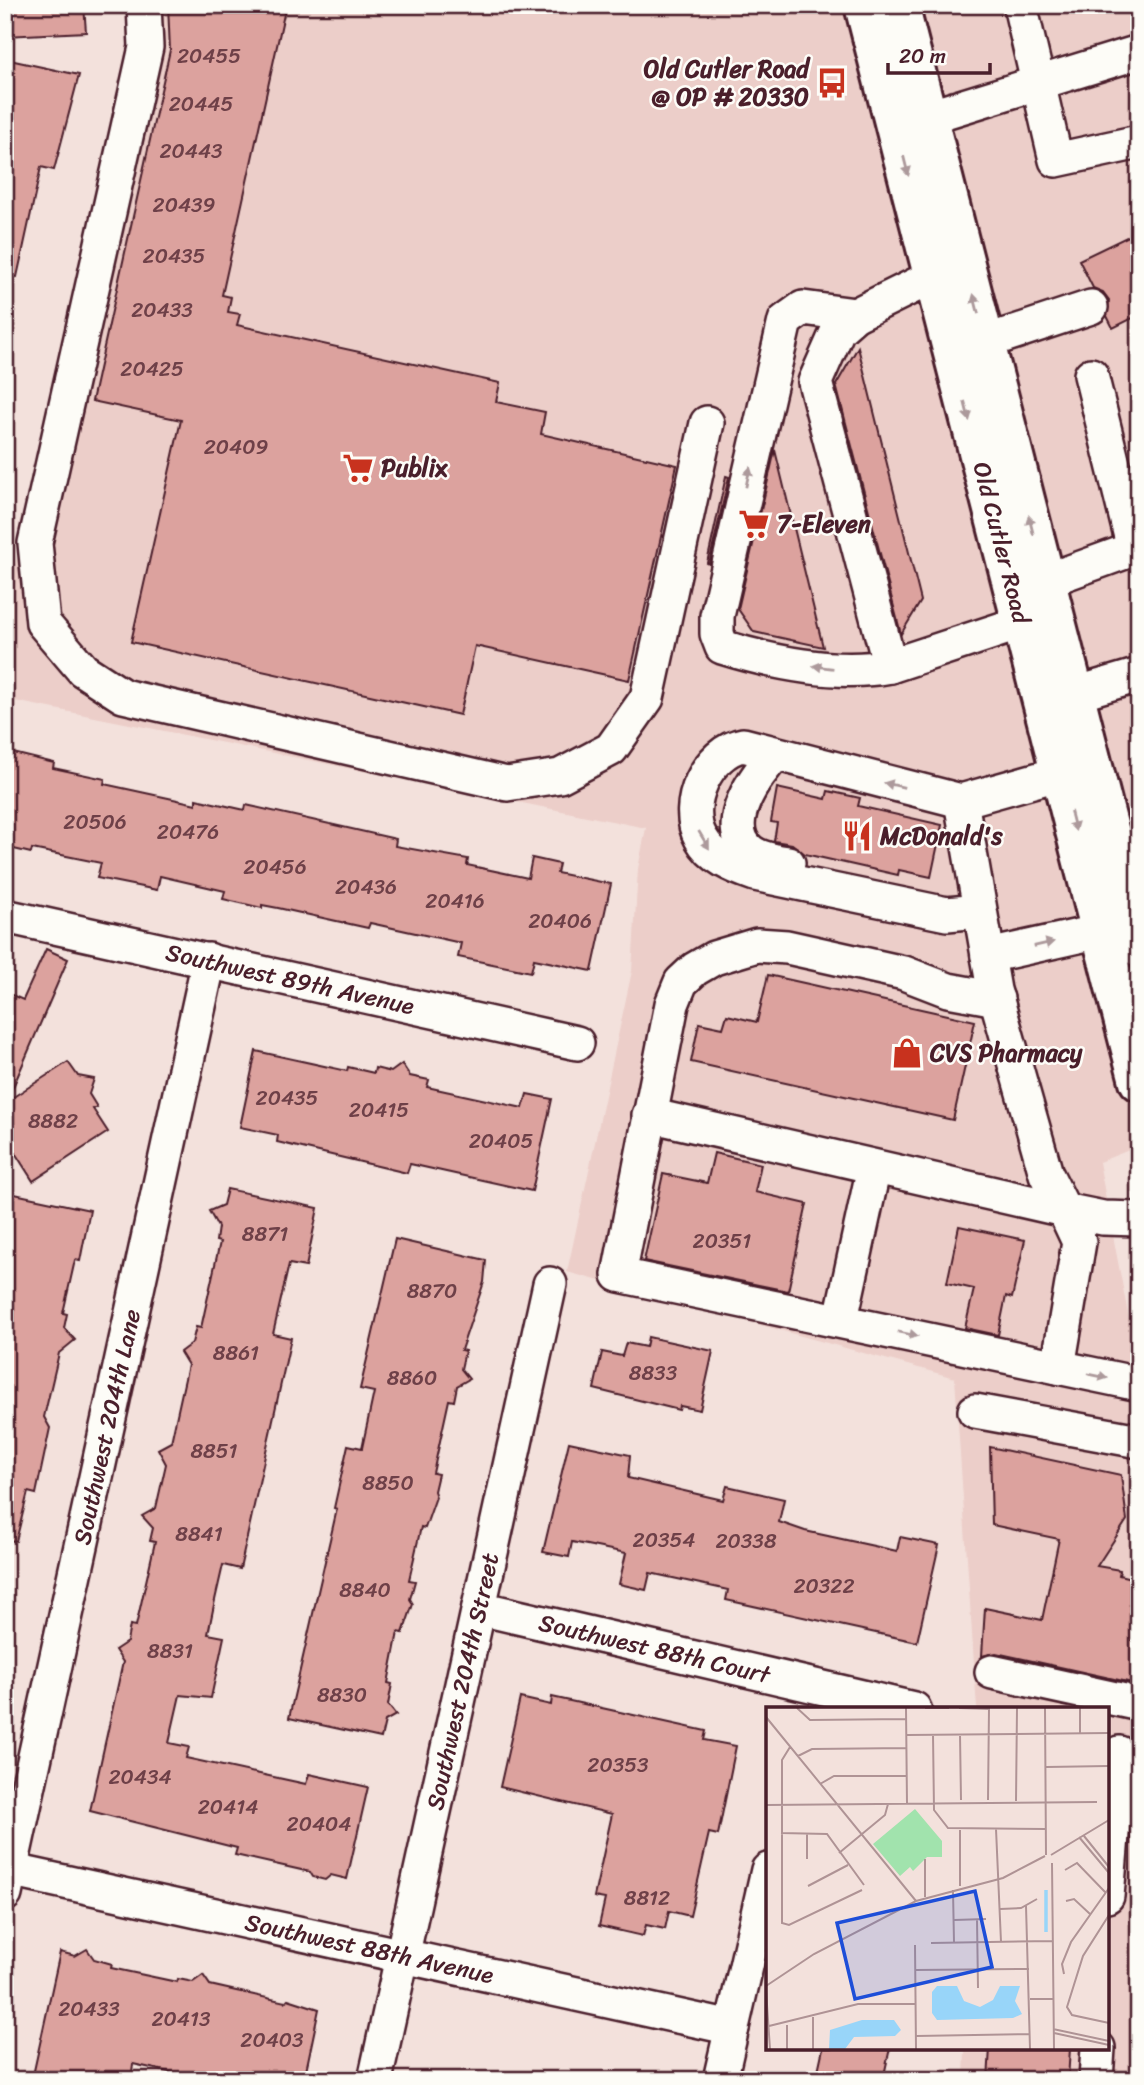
<svg xmlns="http://www.w3.org/2000/svg" width="1144" height="2085" font-family="Sriracha,sans-serif">
<rect width="100%" height="100%" fill="#f3e1dc"/>
<filter id="ink" filterUnits="userSpaceOnUse"><feTurbulence type="fractalNoise" baseFrequency=".0143" numOctaves="2"/><feDisplacementMap in="SourceGraphic" scale="14" xChannelSelector="R" yChannelSelector="G"/><feConvolveMatrix kernelMatrix="1 2 1 2 8 2 1 2 1" color-interpolation-filters="sRGB"/></filter>
<g filter="url(#ink)">
<path fill="#eccec9" d="M152,5H1139V1146L1099,1162L1139,1372V2080H964L965,2048H1107V1709H977L955,1378L567,1272L632,971L638,869L646,828L5,699V603L154,58Z"/>
<g fill="#dca29e" stroke="#4a1f2b" stroke-width="2">
<path d="M5,5H84L86,32L5,36Z"/>
<path d="M168,5H286L222,295L231,297L228,312L240,314L237,325L500,383L496,402L545,412L541,434L677,465L629,680L475,646L460,715L131,642L181,420L92,401L170,50Z"/>
<path d="M5,59L79,75L54,170L41,167L17,277L5,276Z"/>
<path d="M1139,231V315L1113,328L1107,316L1109,300L1103,292L1093,288L1079,260Z"/>
<path d="M858,347L921,601L901,634L836,385Z"/>
<path d="M775,450L823,647L754,632L738,609Z"/>
<path d="M726,476L729,477L709,564L707,563Z"/>
<path d="M5,751L54,763L53,768L105,779L104,784L196,804V799L245,810L246,805L396,839L395,846L468,859L467,865L528,878L532,858L559,864L557,873L611,884L592,971L534,959L531,972L458,957L461,943L370,923L368,928L278,908L262,905V908L223,899L225,891L160,876L157,890L97,878L101,863L32,849L31,853L5,847Z"/>
<path d="M777,788L826,799L828,791L860,798L858,806L942,825L931,877L899,870L898,875L805,854L792,844L774,841L777,823L771,822Z"/>
<path d="M46,949L68,959L7,1101L68,1062L78,1076L94,1079L89,1094L97,1107L93,1109L108,1132L33,1181L5,1137V992L23,1000Z"/>
<path d="M768,975L975,1021L953,1120L691,1062L699,1023L723,1028L727,1015L757,1022Z"/>
<path d="M256,1051L347,1071L348,1067L374,1073L375,1068L391,1072L402,1064L410,1076L429,1080L427,1087L523,1108L527,1094L552,1099L532,1191L410,1164L407,1173L277,1142L278,1135L240,1127Z"/>
<path d="M714,1153L761,1164L755,1192L807,1204L788,1291L644,1261L663,1174L707,1183Z"/>
<path d="M227,1189L318,1208L306,1267L289,1264L273,1334L291,1338L240,1569L223,1565L215,1600L208,1634L224,1637L211,1698L180,1695L169,1743L189,1747L186,1758L306,1784L309,1774L368,1787L347,1879L331,1875L325,1880L313,1877L310,1872L235,1855L237,1848L90,1811L123,1662L115,1650L127,1642L130,1625L136,1626L155,1542L150,1541L153,1528L142,1516L156,1508L166,1464L158,1449L171,1442L188,1365L180,1352L192,1343L196,1327L201,1328L220,1242L216,1241L218,1227L209,1211L223,1205Z"/>
<path d="M5,1192L90,1210L80,1261L75,1260L63,1313L67,1314L64,1328L75,1340L59,1353L44,1417L50,1428L36,1494L28,1492L16,1541L5,1540Z"/>
<path d="M959,1226L1025,1240L1012,1298L1006,1296L998,1335L965,1328L974,1289L947,1283Z"/>
<path d="M395,1239L486,1260L484,1282L461,1350L465,1351L461,1369L469,1379L457,1386L454,1401L449,1400L433,1473L438,1474L434,1491L436,1497L425,1528L421,1527L409,1580L415,1581L410,1599L413,1604L403,1633L398,1632L388,1683L392,1684L388,1705L396,1715L385,1721L381,1738L289,1718L337,1509L334,1508L348,1445L362,1448L374,1392L360,1389Z"/>
<path d="M648,1337L713,1351L700,1410L680,1406L679,1410L594,1389L602,1352L622,1356L626,1343L646,1347Z"/>
<path d="M569,1442L630,1455L628,1478L723,1500L727,1486L784,1499L779,1522L805,1531L897,1551L900,1537L939,1545L917,1642L726,1600L728,1590L650,1573L646,1590L619,1584L626,1553L572,1542L569,1557L543,1552Z"/>
<path d="M990,1447L1121,1475L1127,1520L1097,1566L1120,1570L1119,1575L1139,1580V1609L1132,1640H1135L1134,1648L1139,1649L1137,1684L996,1653L982,1656L985,1608L1042,1620L1059,1539L992,1525Z"/>
<path d="M552,1697L706,1731L704,1740L736,1746L718,1835L709,1833L690,1916L669,1911L665,1929L646,1925L643,1936L599,1926L605,1899L594,1897L612,1814L500,1787L520,1698L551,1705Z"/>
<path d="M87,1949L94,1959L112,1964L111,1968L177,1982L178,1979L193,1982L203,1975L210,1985L285,2002L288,1999L319,2009L304,2080H205L133,2064L131,2080H32L60,1952L75,1956Z"/>
<path d="M823,2048H890L883,2080H816Z"/>
<path d="M990,2048H1070L1068,2080H988Z"/>
</g>
<g fill="none" stroke-linecap="round" stroke-linejoin="round">
<g stroke="#4a1f2b" stroke-width="38">
<g id="minor">
<path d="M144,5L146,47L35,543L43,623L83,670L123,696L507,784L560,776L611,749L647,698L707,423"/>
<path d="M1020,5L1056,160L1139,142"/>
<path d="M928,117L1139,52"/>
<path d="M958,269L934,276L855,315L838,330L815,382L890,666L1045,615"/>
<path d="M855,315L803,308L785,321L717,616V634L722,647C774,663 836,676 890,666"/>
<path d="M985,342L1091,307"/>
<path d="M1091,375L1134,549"/>
<path d="M1045,581L1139,547"/>
<path d="M1051,701L1139,675"/>
<path d="M776,754C756,774 719,826 750,851C760,859 776,861 788,863"/>
<path d="M961,801L994,990L1046,1174L1064,1210L1103,1218L1139,1219"/>
<path d="M979,911L947,914L755,874C734,867 712,858 701,838C682,805 708,751 743,745L961,801L1061,773"/>
<path id="s1" d="M5,916L577,1043"/>
<path d="M988,956L1101,931"/>
<path d="M997,999L948,990L904,973L787,947L757,945L714,958L695,969L681,982L672,1004L619,1275L1139,1384"/>
<path d="M649,1115L1064,1210L1079,1242L1058,1367"/>
<path d="M841,1319L874,1167"/>
<path d="M975,1411L1139,1441"/>
<path id="s2" d="M479,1608L914,1709"/>
<path d="M992,1672L1139,1704"/>
<path id="s3" d="M5,1869L732,2028"/>
<path id="s4" d="M5,1894L209,960"/>
<path d="M1107,1896L1119,1753"/>
<path id="s5" d="M375,2080L550,1284"/>
<path d="M720,2080L768,1870"/>
<path d="M1096,2080L1098,2048"/>
</g>
</g>
<g stroke="#4a1f2b" stroke-width="44">
<g id="major">
<path id="s6" d="M864,5L1139,1081"/>
<path d="M899,5L1139,947"/>
</g>
</g>
<use href="#minor" stroke="#fdfcf7" stroke-width="33"/>
<use href="#major" stroke="#fdfcf7" stroke-width="38"/>
</g>
<defs><path id="oneway-solid" d="M-6-.8H1V-3.2L6.5 0L1 3.2V.8H-6Z" transform="scale(1.75)"/></defs>
<g fill="#ac999b">
<use href="#oneway-solid" transform="translate(906 166) rotate(76)"/>
<use href="#oneway-solid" transform="translate(976 304) rotate(-104)"/>
<use href="#oneway-solid" transform="translate(967 411) rotate(76)"/>
<use href="#oneway-solid" transform="translate(748 477) rotate(-78)"/>
<use href="#oneway-solid" transform="translate(1031 525) rotate(-104)"/>
<use href="#oneway-solid" transform="translate(823 667) rotate(-173)"/>
<use href="#oneway-solid" transform="translate(894 785) rotate(-167)"/>
<use href="#oneway-solid" transform="translate(1073 821) rotate(76)"/>
<use href="#oneway-solid" transform="translate(704 840) rotate(59)"/>
<use href="#oneway-solid" transform="translate(1044 944) rotate(-13)"/>
<use href="#oneway-solid" transform="translate(908 1334) rotate(12)"/>
<use href="#oneway-solid" transform="translate(1098 1376) rotate(12)"/>
</g>
</g>
<defs>
<g id="bus-bare" transform="scale(2.415)"><path d="M-5-6H5V4H4V6H2V4H-2V6H-4V4H-5ZM-3.5-4V0h7V-4ZM-3.5 1.2v1.5H-2V1.2ZM2 1.2v1.5H3.5V1.2Z" fill="#c8321e" stroke="#fdfcf7" stroke-width="2.5" paint-order="stroke"/></g>
<g id="supermarket-bare" transform="scale(2.415)"><path d="M-6-5.5h2.5l.6 2H6L4.5 2H-2.5L-4.4-4H-6ZM-1.5 3.2a1.3 1.3 0 1 0 .1 0ZM3 3.2a1.3 1.3 0 1 0 .1 0Z" fill="#c8321e" stroke="#fdfcf7" stroke-width="2.5" paint-order="stroke"/></g>
<g id="restaurant-bare" transform="scale(2.415)"><path d="M-5-6h1v4h1v-4h1v4h1v-4h1v5L-1.5 .5V6h-2V.5L-5-1ZM5-6V6H3V1.5H1.5Q1.5-4 5-6Z" fill="#c8321e" stroke="#fdfcf7" stroke-width="2.5" paint-order="stroke"/></g>
<g id="shop-bare" transform="scale(2.415)"><path d="M-5-2.5h2.3a2.7 3.5 0 0 1 5.4 0H5L5.5 6h-11ZM-1.5-2.5h3a1.5 2.3 0 0 0-3 0Z" fill="#c8321e" stroke="#fdfcf7" stroke-width="2.5" paint-order="stroke"/></g>
</defs>
<g fill-rule="evenodd">
<use href="#bus-bare" x="832" y="83"/>
<use href="#supermarket-bare" x="358" y="468"/>
<use href="#supermarket-bare" x="754" y="524"/>
<use href="#restaurant-bare" x="857" y="836"/>
<use href="#shop-bare" x="907" y="1053"/>
</g>
<g text-anchor="middle" stroke-width="5" stroke-linejoin="round" paint-order="stroke">
<g font-size="21" fill="#6e4048">
<text x="209" y="63">20455</text>
<text x="201" y="111">20445</text>
<text x="191" y="158">20443</text>
<text x="184" y="212">20439</text>
<text x="174" y="263">20435</text>
<text x="162" y="317">20433</text>
<text x="152" y="376">20425</text>
<text x="236" y="454">20409</text>
<text x="95" y="829">20506</text>
<text x="188" y="839">20476</text>
<text x="275" y="874">20456</text>
<text x="366" y="894">20436</text>
<text x="455" y="908">20416</text>
<text x="560" y="928">20406</text>
<text x="287" y="1105">20435</text>
<text x="379" y="1117">20415</text>
<text x="53" y="1128">8882</text>
<text x="501" y="1148">20405</text>
<text x="265" y="1241">8871</text>
<text x="722" y="1248">20351</text>
<text x="432" y="1298">8870</text>
<text x="236" y="1360">8861</text>
<text x="653" y="1380">8833</text>
<text x="412" y="1385">8860</text>
<text x="214" y="1458">8851</text>
<text x="388" y="1490">8850</text>
<text x="199" y="1541">8841</text>
<text x="664" y="1547">20354</text>
<text x="746" y="1548">20338</text>
<text x="824" y="1593">20322</text>
<text x="365" y="1597">8840</text>
<text x="170" y="1658">8831</text>
<text x="342" y="1702">8830</text>
<text x="618" y="1772">20353</text>
<text x="140" y="1784">20434</text>
<text x="228" y="1814">20414</text>
<text x="319" y="1831">20404</text>
<text x="647" y="1905">8812</text>
<text x="89" y="2016">20433</text>
<text x="181" y="2026">20413</text>
<text x="272" y="2047">20403</text>
</g>
<g font-size="24" font-weight="bold" fill="#4a1f2b" stroke="#fdfcf7" text-anchor="start">
<text x="809" y="77" text-anchor="end">Old Cutler Road<tspan x="809" dy="28">@ OP # 20330</tspan></text>
<text x="381" y="476">Publix</text>
<text x="777" y="532">7-Eleven</text>
<text x="880" y="844">McDonald's</text>
<text x="930" y="1061">CVS Pharmacy</text>
</g>
<g font-size="24" fill="#4a1f2b" stroke="#fdfcf7">
<text dy="8" stroke="none"><textPath href="#s6" startOffset="555">Old Cutler Road</textPath></text>
<text dy="8" stroke="none"><textPath href="#s1" startOffset="292">Southwest 89th Avenue</textPath></text>
<text dy="8" stroke="none"><textPath href="#s4" startOffset="478">Southwest 204th Lane</textPath></text>
<text dy="8" stroke="none"><textPath href="#s2" startOffset="180">Southwest 88th Court</textPath></text>
<text dy="8" stroke="none"><textPath href="#s5" startOffset="408">Southwest 204th Street</textPath></text>
<text dy="8" stroke="none"><textPath href="#s3" startOffset="373">Southwest 88th Avenue</textPath></text>
</g>
</g>
<g transform="translate(766 1707)">
<rect width="343" height="343" fill="#f3e1dc"/>
<path d="M149,102L176,134V150H161L147,164L144,160L134,169L107,137Z" fill="#a1e3ad"/>
<path d="M171,279H191L198,294L214,300L227,293L234,279H254L249,294L256,307L247,311L171,313L166,306V285ZM96,313H128L135,323L129,329L88,330L79,342H63L64,323Z" fill="#98d5f9"/>
<path fill="none" stroke="#98d5f9" stroke-width="3.5" d="M280,183V225"/>
<path fill="none" stroke="#af9395" stroke-width="2" d="M31,1L44,13L140,12M140,1L141,97M159,1H183M193,1L223,2M279,1L280,148M314,1V26M0,10L150,194M167,27L168,103L182,121L280,122M194,27L195,93M141,28L343,26M24,40L16,53V216L23,218L96,183M32,49L46,42L141,41M280,60L343,59M54,77L68,69H141M222,93L223,1M250,94L251,1M0,98L331,95M230,122L235,235M194,123V179M15,126L61,127L98,178M41,126V152M318,129L343,160M313,130L343,166M73,146L119,108L122,97M285,148L343,113M159,152V190M286,156L288,342M299,163L311,156L340,186M42,179L82,158M187,183L188,236M300,194L308,192L324,207M260,199L264,342M234,202L255,201L271,192M343,208L317,249L301,300L306,308L343,316M211,212L212,281M188,213L220,212M165,236L287,234M149,238L150,342M149,263L263,262M298,267L296,257L305,235L343,181M0,279L48,247L150,194L237,171L279,149M0,283L4,342M264,292H287M47,310V342M21,318V342M3,319L92,297H149M287,322L343,334M288,326L343,338M150,329L263,327"/>
<path fill="#1d4ed8" fill-opacity="0.15" stroke="#1d4ed8" stroke-width="3.5" d="M209,184L226,260L89,292L71,216Z"/>
<rect width="343" height="343" fill="none" stroke="#4a1f2b" stroke-width="3.5"/>
</g>
<rect width="1144" height="2085" fill="none" stroke="#fdfcf7" stroke-width="28"/>
<rect x="14" y="14" width="1116" height="2057" fill="none" stroke="#4a1f2b" stroke-width="2.5" filter="url(#ink)"/>
<path d="M888 63v10h102v-10" fill="none" stroke="#4a1f2b" stroke-width="3.5"/>
<text x="899" y="63" font-size="21" fill="#4a1f2b" stroke="#fdfcf7" stroke-width="5" paint-order="stroke">20 m</text>
</svg>
